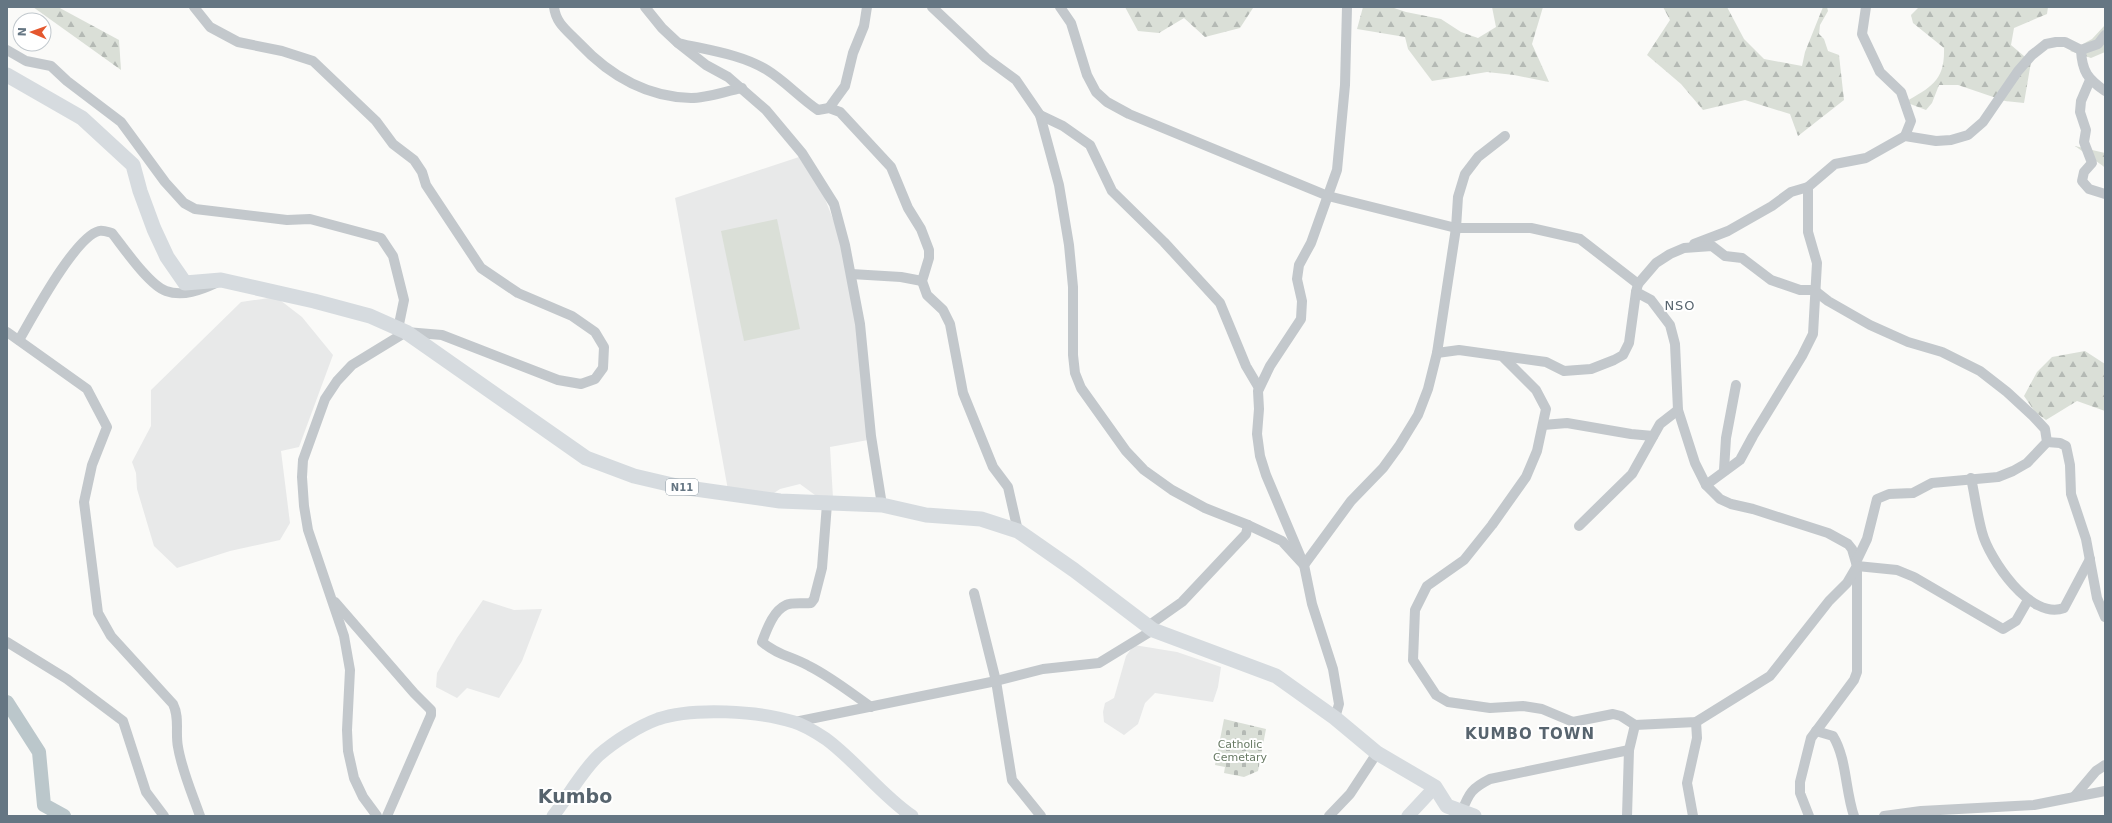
<svg xmlns="http://www.w3.org/2000/svg" width="2112" height="823" font-family="'DejaVu Sans',sans-serif">
<defs>
<pattern id="forest-firs" width="22" height="20" patternUnits="userSpaceOnUse"><rect width="22" height="20" fill="#dadfd7"/><path d="M5 1l3.5 6h-7zM16 11l3.5 6h-7z" fill="#b4b9b4"/></pattern>
<pattern id="cemetery-stones" width="16" height="16" patternUnits="userSpaceOnUse"><rect width="16" height="16" fill="#dadfd7"/><path d="M2 7V4a2 2 0 0 1 4 0v3zM10 15v-3a2 2 0 0 1 4 0v3z" fill="#b4b9b4"/></pattern>
</defs>
<rect width="100%" height="100%" fill="#fafaf8"/>
<g fill="#e8e9e9">
<path d="M799,157L823,194L839,234L853,300L868,440L830,447L833,498H819L800,484L780,489L774,493L728,490L675,198Z"/>
<path d="M276,297L302,317L333,355L299,447L281,451L290,523L280,540L230,551L177,568L154,546L137,489L136,473L132,462L151,426V390L241,302Z"/>
<path d="M483,600L514,610L542,609L522,661L499,698L467,688L457,698L436,687L437,673L457,638Z"/>
<path d="M1134,645L1177,652L1221,667L1218,687L1213,702L1155,693L1145,703L1138,724L1124,735L1104,722L1103,712L1105,703L1114,698L1126,656Z"/>
</g>
<path fill="#dadfd7" d="M777,219L800,329L744,341L721,231Z"/>
<g fill="url(#forest-firs)">
<path d="M33,7H58L119,40L121,70Z"/>
<path d="M1125,7H1253V8L1240,28L1205,37L1184,18L1159,33L1138,31Z"/>
<path d="M1363,7H1391L1406,12L1441,19L1461,32L1478,38L1496,27L1492,7H1543L1532,44L1549,82L1514,75L1487,72L1432,81L1408,49L1405,37L1357,29Z"/>
<path d="M1663,7H1727L1744,39L1764,59L1802,66L1805,52L1823,7H1827L1828,11L1820,25L1819,34L1824,39L1828,51L1839,55L1844,100L1798,136L1790,114L1745,100L1703,110L1681,84L1647,55L1670,20Z"/>
<path d="M1919,7H2048L2047,14L2014,28L2011,45L2031,62L2024,103L2005,101L1958,85H1939L1932,103L1926,110L1905,102C1931,87 1945,81 1944,48L1913,23L1911,15Z"/>
<path d="M2105,25V52L2091,58L2070,51L2092,39Z"/>
<path d="M2075,146L2105,153V168L2103,166Z"/>
<path d="M2085,351L2105,364V411L2077,401L2046,420L2035,412L2024,396L2037,372L2052,357Z"/>
</g>
<path fill="url(#cemetery-stones)" d="M1224,719L1266,729L1258,771L1244,777L1224,773L1225,767L1215,765Z"/>
<g fill="none" stroke-linecap="round" stroke-linejoin="round">
<path stroke="#bbc7cb" stroke-width="14" d="M7,702L39,752L44,805L64,816"/>
<g stroke="#c3c8cc" stroke-width="10">
<path d="M194,7L210,27L238,42L282,51L313,61L376,121L393,144L414,160L422,172L426,185L481,268L518,293L572,316L595,332L604,347L603,368L595,379L581,384L558,380L442,335L406,332L352,365L337,381L325,399L303,460L302,477L304,506L308,530L344,636L350,670L347,730L348,751L354,778L363,797L377,816"/>
<path d="M554,7C556,24 568,31 579,43C609,75 647,97 691,98C707,98 726,91 742,88"/>
<path d="M645,7L662,28L678,43L706,65L728,77L766,110L802,153L834,204L845,245L860,324L871,436L882,505"/>
<path d="M932,7L986,58L1016,80L1040,115L1059,185L1069,245L1073,287V355L1075,373L1081,388L1126,451L1144,470L1172,490L1205,508L1248,525L1282,541L1304,565L1351,501L1383,468L1399,446L1418,415L1428,389L1437,353L1456,228L1458,197L1465,174L1478,157L1505,136"/>
<path d="M1060,7L1071,23L1087,75L1096,92L1107,102L1129,114L1328,196L1456,228H1531L1580,239L1638,284L1636,292L1651,300L1670,325L1675,344L1678,410L1695,463L1706,485L1720,499L1731,504L1753,509L1828,533L1848,544L1852,549L1857,566V672L1854,680L1811,738L1800,782V793L1809,816"/>
<path d="M1866,7L1862,34L1880,72L1901,92L1911,121L1905,136"/>
<path d="M678,43C707,50 741,54 767,70C785,81 800,98 818,110L829,108L840,112L891,167L908,208L921,229L929,250V258L922,281L927,295L943,310L950,324L963,393L993,467L1008,487L1018,531"/>
<path d="M7,50L26,61L51,66L67,81L121,122L165,182L184,203L195,209L287,220L310,219L381,238L393,256L404,300L398,329"/>
<path d="M2081,50C2082,72 2088,79 2105,91"/>
<path d="M2090,80L2081,101L2080,112L2086,130L2084,142L2092,163L2084,172L2082,181L2089,189L2105,194"/>
<path d="M829,108L845,86L853,53L864,26L867,7"/>
<path d="M1040,115L1063,126L1090,145L1112,191L1164,242L1220,303L1246,366L1259,388"/>
<path d="M1694,244L1728,231L1772,206L1791,192L1808,187L1835,164L1866,158L1905,136L1936,141L1951,140L1968,135L1983,122L2018,71L2032,55L2046,44L2056,42H2065L2081,50L2098,44L2105,35"/>
<path d="M851,274L901,277L922,281"/>
<path d="M1638,284L1656,263L1670,254L1684,248L1712,246L1725,256L1742,258L1771,280L1800,290H1814L1828,301L1870,325L1908,342L1942,352L1980,371L2007,392L2033,416L2045,429L2047,442L2027,463L2013,471L1998,477L1932,483L1913,493L1889,494L1877,499L1867,539L1856,562"/>
<path d="M7,332L87,389L107,427L92,465L84,502L98,613L111,636L173,704C180,718 175,732 178,747C182,771 192,793 200,816"/>
<path d="M19,340C33,316 75,237 99,231C103,230 108,232 112,233C123,247 149,285 166,291C183,297 201,290 216,283"/>
<path d="M1437,353L1459,350L1502,356L1536,390L1546,409L1537,451L1526,477L1492,525L1464,560L1427,586L1415,610L1413,660L1436,695L1448,702L1490,708L1523,706L1542,709L1573,722L1613,714L1621,716L1635,725L1696,722L1770,676L1829,601L1847,583L1857,566L1897,570L1914,577L2003,629L2016,621L2028,600"/>
<path d="M1502,356L1546,362L1564,371L1591,369L1614,360L1623,355L1629,343L1636,292"/>
<path d="M1543,425L1567,423L1631,434L1653,436"/>
<path d="M2047,442L2060,443L2066,446L2070,465L2071,494L2086,539L2097,598L2105,617"/>
<path d="M1724,470L1726,438L1736,385"/>
<path d="M1971,478C1975,496 1977,514 1982,532C1989,559 2031,621 2064,608L2090,559"/>
<path d="M1706,485L1740,460L1753,436L1802,356L1813,334L1817,263L1808,232V187"/>
<path d="M827,504L822,568L814,599L811,603C804,604 792,602 786,605C773,611 767,629 762,642C779,656 791,656 809,666C831,677 851,693 871,707"/>
<path d="M1579,526L1632,474L1660,424L1678,410"/>
<path d="M974,593L996,681L1012,780L1041,816"/>
<path d="M335,602L414,693L431,710V715L387,816"/>
<path d="M1148,626L1182,602L1246,534L1248,525"/>
<path d="M7,642L67,679L123,721L146,792L164,816"/>
<path d="M1335,718L1339,704L1333,669L1312,604L1304,565L1266,475L1260,456L1257,434L1259,409L1258,391L1270,366L1301,319L1302,301L1297,279L1299,265L1311,243L1337,170L1345,85L1347,7"/>
<path d="M795,722L996,681L1043,669L1099,663L1153,630"/>
<path d="M1816,731L1833,736C1847,759 1845,790 1854,816"/>
<path d="M2074,797L2096,771L2105,765"/>
<path d="M1462,811C1469,793 1472,788 1490,779L1629,750"/>
<path d="M1329,816L1350,794L1377,753"/>
<path d="M1627,816L1629,750L1635,725"/>
<path d="M1693,816L1687,783L1697,738L1696,722"/>
<path d="M1884,816L1921,811L2034,805L2105,791"/>
</g>
<g stroke="#d6dbdf" stroke-width="13">
<path d="M553,816C568,797 581,772 599,755C615,741 639,726 658,719C693,707 759,711 794,722C804,725 817,733 826,739C856,761 882,796 912,816"/>
<path d="M1408,816L1435,787"/>
</g>
<path stroke="#d6dbdf" stroke-width="15" d="M7,75L82,118L133,165L140,191L154,229L167,257L185,283L221,280L314,301L370,316L406,332L586,458L634,476L681,487L780,501L882,505L926,515L981,519L1018,531L1074,570L1153,630L1276,676L1335,718L1377,753L1435,787L1447,806L1474,816"/>
</g>
<g text-anchor="middle" stroke-width="4" stroke-linejoin="round" paint-order="stroke">
<rect fill="#fff" stroke="#939fa8" stroke-width="1" x="666" y="479" width="32" height="16" rx="3"/>
<g font-size="10" font-weight="bold" fill="#657683">
<text x="682" y="491">N11</text>
</g>
<g font-size="11" fill="#687a64" stroke="#fff">
<text x="1240" y="748">Catholic<tspan x="1240" dy="13">Cemetary</tspan></text>
</g>
<g font-size="13" letter-spacing="1" fill="#57646e" stroke="#fff">
<text x="1680" y="310">NSO</text>
</g>
<g font-size="15" font-weight="bold" letter-spacing="1" fill="#57646e" stroke="#fff">
<text x="1530" y="739">KUMBO TOWN</text>
</g>
<g font-size="19" font-weight="bold" fill="#57646e" stroke="#fff">
<text x="575" y="803">Kumbo</text>
</g>
</g>
<rect width="2112" height="823" fill="none" stroke="#657683" stroke-width="16"/>
<g transform="translate(32 32) rotate(272)"><circle r="19" fill="#ffffff" stroke="#c1c8cd"/>
<path d="M0-3L7 15L0 10L-7 15Z" fill="#e4572e"/>
<text y="-6" font-size="11" font-weight="bold" text-anchor="middle" fill="#657683">N</text>
</g>
</svg>
